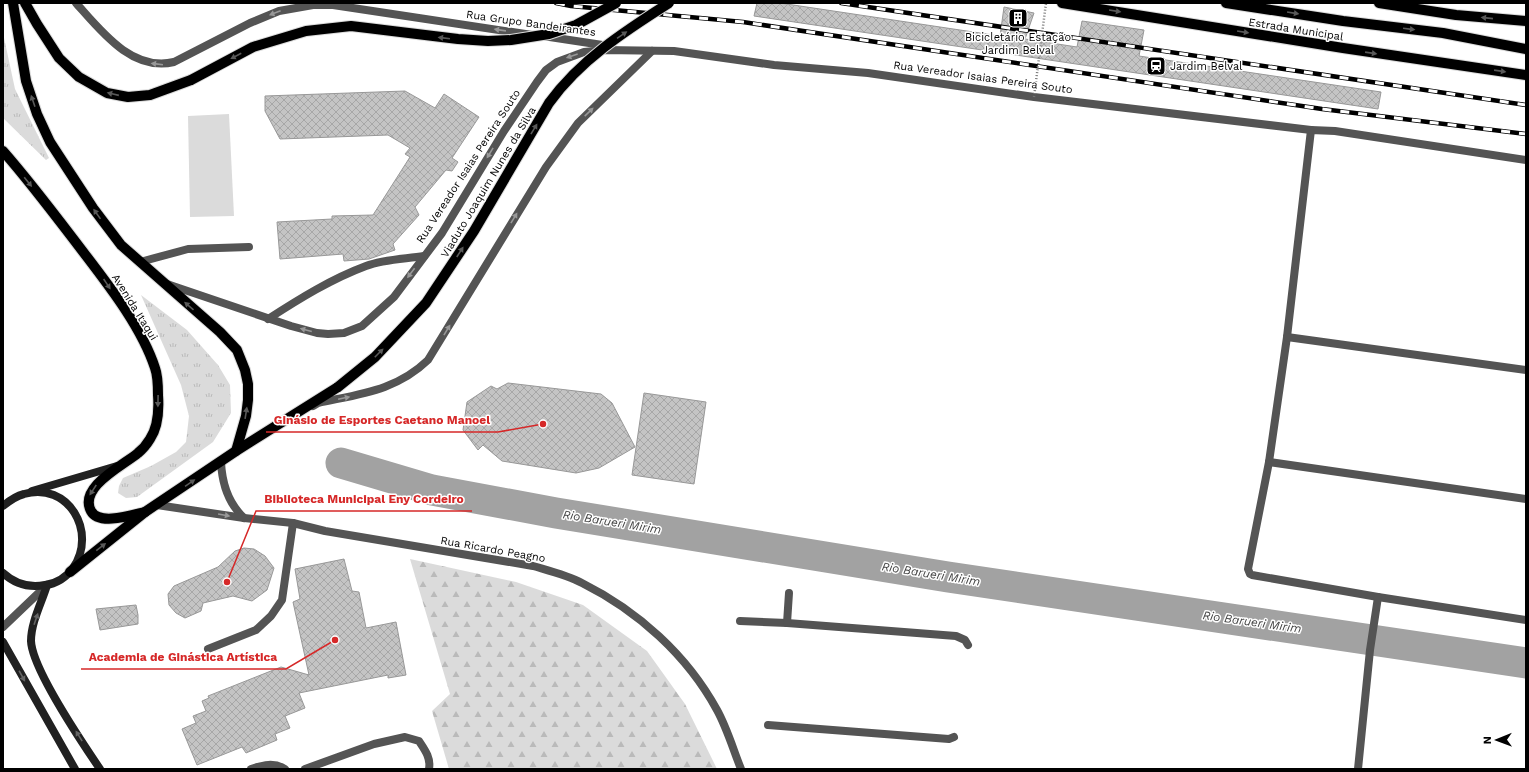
<svg xmlns="http://www.w3.org/2000/svg" width="1529" height="772" font-family="'Work Sans',sans-serif">
<defs>
<pattern id="grass-tufts" width="24" height="20" patternUnits="userSpaceOnUse"><rect width="24" height="20" fill="#dbdbdb"/><path d="M3 7l-1-3M5 7V3M7 7l1-3M15 17l-1-3M17 17v-4M19 17l1-3" fill="none" stroke="#bababa"/></pattern>
<pattern id="forest-firs" width="22" height="20" patternUnits="userSpaceOnUse"><rect width="22" height="20" fill="#dbdbdb"/><path d="M5 1l3.5 6h-7zM16 11l3.5 6h-7z" fill="#bababa"/></pattern>
<pattern id="building-cross-hatch" width="8" height="8" patternUnits="userSpaceOnUse"><rect width="8" height="8" fill="#c4c4c4"/><path d="M0 0l8 8M0 8l8-8" fill="none" stroke="#a7a7a7"/></pattern>
</defs>
<rect width="100%" height="100%" fill="#fff"/>
<g fill="url(#grass-tufts)">
<path d="M3,33L15,89L49,158L46,160L3,118Z"/>
<path d="M141,295L187,330L218,365L230,385L231,413L213,442L137,497L126,498L118,493L119,486L123,478L151,466L176,452L186,442L189,416L181,385Z"/>
</g>
<path fill="url(#forest-firs)" d="M410,559L516,582L583,605L647,651L685,704L717,769H449L432,711L450,694Z"/>
<path fill="#dbdbdb" d="M229,114L234,216L190,217L188,116Z"/>
<g fill="none" stroke-linecap="round" stroke-linejoin="round">
<path stroke="#a2a2a2" stroke-width="31" d="M341,463L432,490L556,513L948,577L1526,663"/>
</g>
<g fill="url(#building-cross-hatch)" stroke="#989898">
<path d="M757,3H780L1000,36L1004,7L1034,13L1025,39L1077,47L1082,21L1144,30L1139,56L1381,92L1378,109L754,16Z"/>
<path d="M405,91L435,108L444,94L479,117L452,158L458,162L452,171L446,170L415,207L419,215L393,244L395,250L369,259L344,261L343,254L280,259L277,222L332,219V216L373,215L410,157L405,154L410,148L388,135L280,139L265,111V96Z"/>
<path d="M508,383L601,394L612,403L635,447L599,468L576,473L502,461L483,445L478,450L463,430L467,402L491,386L497,389Z"/>
<path d="M644,393L706,402L694,484L632,475Z"/>
<path d="M244,548L254,549L265,556L274,568L267,590L252,601L233,596L203,603L201,611L185,618L176,613L169,605L168,594L174,586L218,567L235,551Z"/>
<path d="M344,559L352,591L359,592L366,628L396,622L406,675L388,678V675L299,693L305,708L285,716L290,728L275,734L277,740L246,753L242,747L197,765L182,729L196,723L193,716L206,711L202,701L209,698L208,696L281,667L309,675L293,602L300,599L295,569Z"/>
<path d="M136,605L138,615V624L100,630L96,609Z"/>
</g>
<g fill="none" stroke-linecap="round" stroke-linejoin="round">
<g stroke="#dbdbdb" stroke-width="12">
<g id="primary">
<path d="M13,3L26,81L37,114L50,142L93,208L121,245L220,332L237,350L245,370L248,384V400L246,416L236,451"/>
<path d="M25,3L37,24L59,58L79,77L107,93L128,97L150,95L191,80"/>
<path d="M1062,3L1343,48L1526,75"/>
<path d="M1226,3L1343,21L1443,33L1526,49"/>
<path d="M1379,3L1456,15L1526,21"/>
<path d="M3,151C32,184 58,219 84,253C110,287 142,328 155,368C158,376 158,387 158,395C159,409 158,427 150,439C147,444 143,449 138,453C124,465 78,487 91,511C99,526 132,515 145,512"/>
<path d="M70,572L145,512L236,451L338,387"/>
</g>
</g>
<g stroke="#545454" stroke-width="8">
<path d="M76,3C101,31 132,72 174,62L250,23L279,11L313,5H333L532,35"/>
<path d="M543,36L609,46"/>
<path d="M1526,160L1335,131L1311,130L1287,337L1269,462L1248,569L1250,574L1252,575L1378,597L1526,620"/>
<path d="M140,262L188,249L249,247"/>
<path d="M167,284L291,326L317,333L328,334L344,333L362,326L394,297L442,233L504,131L537,82L546,70L557,62L584,52L604,50L674,51L774,65L868,73L1034,97L1311,130"/>
<path d="M268,319C299,299 331,279 366,266C384,259 405,259 424,256"/>
<path d="M1287,337L1526,370"/>
<path d="M313,406L318,403C359,394 396,391 428,360L546,167L578,123L652,51"/>
<path d="M1269,462L1526,499"/>
<path d="M740,621L787,623L956,636L965,640L968,645"/>
<path d="M787,623L789,593"/>
<path d="M208,649L256,630L271,616L282,600L293,523"/>
<path d="M768,725L949,739L954,737"/>
<path d="M251,769C263,765 274,762 285,769"/>
<path d="M305,769L374,744L405,737L419,741C425,750 431,758 429,769"/>
<path d="M1358,769L1370,650L1378,597"/>
</g>
<path stroke="#545454" stroke-width="8" d="M3,627L47,585"/>
<g stroke="#545454" stroke-width="8">
<path d="M221,462C222,483 228,503 244,518"/>
<path d="M157,505L244,518L293,523L325,531L533,566C550,571 567,575 582,583C638,611 687,655 717,710C727,728 733,749 741,769"/>
</g>
<g stroke="#212121" stroke-width="8">
<path d="M32,491L117,466"/>
<path d="M3,506C9,501 16,496 24,494C68,481 98,532 73,568C67,577 56,584 45,585C29,588 15,584 3,573"/>
<path d="M47,585C42,602 31,622 31,641C32,668 83,744 100,769"/>
<path d="M3,642L75,769"/>
</g>
<use href="#primary" stroke="#000" stroke-width="10"/>
<g stroke="#000" stroke-width="4.5">
<g id="rail">
<path d="M556,3L571,6L743,22L1322,109L1526,134"/>
<path d="M841,3L1526,105"/>
</g>
</g>
<use href="#rail" stroke="#fff" stroke-width="3" stroke-dasharray="9" stroke-linecap="butt"/>
<g stroke="#dbdbdb" stroke-width="12" stroke-linecap="butt">
<g id="primary-bridge">
<path d="M191,80L253,47L306,31L351,26L458,39L488,41L511,40L549,34L576,25L616,3"/>
<path d="M338,387L375,357L426,303L474,231L549,103C580,60 625,31 669,3"/>
</g>
</g>
<path stroke="#767676" stroke-width="2.5" stroke-dasharray="1 2" stroke-linecap="butt" d="M1034,97L1046,3"/>
<use href="#primary-bridge" stroke="#000" stroke-width="10"/>
</g>
<defs><path id="oneway-solid" d="M-6-.8H1V-3.2L6.5 0L1 3.2V.8H-6Z"/></defs>
<g fill="#595959">
<use href="#oneway-solid" transform="translate(1115 11) rotate(9)"/>
<use href="#oneway-solid" transform="translate(1293 13) rotate(9)"/>
<use href="#oneway-solid" transform="translate(1487 18) rotate(-174)"/>
<use href="#oneway-solid" transform="translate(1409 29) rotate(7)"/>
<use href="#oneway-solid" transform="translate(1243 32) rotate(9)"/>
<use href="#oneway-solid" transform="translate(622 35) rotate(-34)"/>
<use href="#oneway-solid" transform="translate(444 38) rotate(-173)"/>
<use href="#oneway-solid" transform="translate(1371 53) rotate(8)"/>
<use href="#oneway-solid" transform="translate(236 56) rotate(152)"/>
<use href="#oneway-solid" transform="translate(1500 71) rotate(8)"/>
<use href="#oneway-solid" transform="translate(113 94) rotate(-167)"/>
<use href="#oneway-solid" transform="translate(33 101) rotate(-109)"/>
<use href="#oneway-solid" transform="translate(534 129) rotate(-59)"/>
<use href="#oneway-solid" transform="translate(28 182) rotate(51)"/>
<use href="#oneway-solid" transform="translate(97 214) rotate(-125)"/>
<use href="#oneway-solid" transform="translate(460 252) rotate(-57)"/>
<use href="#oneway-solid" transform="translate(107 284) rotate(56)"/>
<use href="#oneway-solid" transform="translate(189 306) rotate(-139)"/>
<use href="#oneway-solid" transform="translate(379 353) rotate(-45)"/>
<use href="#oneway-solid" transform="translate(158 401) rotate(91)"/>
<use href="#oneway-solid" transform="translate(246 413) rotate(-81)"/>
<use href="#oneway-solid" transform="translate(190 483) rotate(-34)"/>
<use href="#oneway-solid" transform="translate(93 490) rotate(123)"/>
<use href="#oneway-solid" transform="translate(101 547) rotate(-38)"/>
</g>
<g fill="#989898">
<use href="#oneway-solid" transform="translate(275 13) rotate(159)"/>
<use href="#oneway-solid" transform="translate(500 30) rotate(-172)"/>
<use href="#oneway-solid" transform="translate(572 56) rotate(161)"/>
<use href="#oneway-solid" transform="translate(157 64) rotate(-173)"/>
<use href="#oneway-solid" transform="translate(589 112) rotate(-44)"/>
<use href="#oneway-solid" transform="translate(490 153) rotate(121)"/>
<use href="#oneway-solid" transform="translate(514 218) rotate(-59)"/>
<use href="#oneway-solid" transform="translate(411 273) rotate(127)"/>
<use href="#oneway-solid" transform="translate(306 330) rotate(-165)"/>
<use href="#oneway-solid" transform="translate(447 330) rotate(-59)"/>
<use href="#oneway-solid" transform="translate(344 398) rotate(-12)"/>
<use href="#oneway-solid" transform="translate(224 515) rotate(10)"/>
</g>
<g fill="#646464">
<use href="#oneway-solid" transform="translate(36 619) rotate(-71)"/>
<use href="#oneway-solid" transform="translate(22 676) rotate(61)"/>
<use href="#oneway-solid" transform="translate(79 736) rotate(-122)"/>
</g>
<defs>
<g id="building-square" transform="scale(1)"><rect x="-9" y="-9" width="18" height="18" rx="4" fill="#000" stroke="#fff"/><path d="M-4-6H4V6H1V3H-1V6H-4ZM-2.5-4.3h1.7v1.8h-1.7ZM.8-4.3h1.7v1.8H.8ZM-2.5-1h1.7V.8h-1.7ZM.8-1h1.7V.8H.8Z" fill="#fff"/></g>
<g id="station-square" transform="scale(1)"><rect x="-9" y="-9" width="18" height="18" rx="4" fill="#000" stroke="#fff"/><path d="M-3-6H3Q5-6 5-4V2Q5 4 3 4L4.5 6H3L1.5 4h-3L-3 6H-4.5L-3 4Q-5 4-5 2V-4Q-5-6-3-6ZM-3.5-4v3h7v-3ZM-3.5 1v1.5H-2V1ZM2 1v1.5H3.5V1Z" fill="#fff"/></g>
</defs>
<g fill-rule="evenodd">
<use href="#building-square" x="1018" y="18"/>
<use href="#station-square" x="1156" y="66"/>
</g>
<g text-anchor="middle" stroke-width="3" stroke-linejoin="round" paint-order="stroke">
<g font-size="11" fill="#000" stroke="#fff">
<text transform="translate(531 23) rotate(8)" y="4">Rua Grupo Bandeirantes</text>
<text transform="translate(1296 29) rotate(9)" y="4">Estrada Municipal</text>
<text transform="translate(983 77) rotate(8)" y="4">Rua Vereador Isaias Pereira Souto</text>
<text transform="translate(468 166) rotate(-57)" y="4">Rua Vereador Isaias Pereira Souto</text>
<text transform="translate(488 182) rotate(-59)" y="4">Viaduto Joaquim Nunes da Silva</text>
<text transform="translate(135 307) rotate(58)" y="4">Avenida Itaqui</text>
<text transform="translate(493 549) rotate(10)" y="4">Rua Ricardo Peagno</text>
</g>
<g font-size="11" fill="#000" stroke="#fff">
<text x="1018" y="41">Bicicletário Estação<tspan x="1018" dy="13">Jardim Belval</tspan></text>
<text x="1170" y="70" text-anchor="start">Jardim Belval</text>
</g>
<g font-size="12" font-style="italic" fill="#434343" stroke="#fff">
<text transform="translate(612 522) rotate(9)" y="4">Rio Barueri Mirim</text>
<text transform="translate(931 574) rotate(9)" y="4">Rio Barueri Mirim</text>
<text transform="translate(1252 622) rotate(8)" y="4">Rio Barueri Mirim</text>
</g>
</g>
<path fill="none" stroke="#d62828" stroke-width="1.5" d="M543 424L498 432H266M227 582L256 511H472M335 640L286 669H81"/>
<g fill="#d62828" stroke="#fff" stroke-width="1.5">
<circle cx="543" cy="424" r="4"/>
<circle cx="227" cy="582" r="4"/>
<circle cx="335" cy="640" r="4"/>
</g>
<g font-size="12" text-anchor="middle" font-weight="bold" fill="#d62828" stroke="#fff" stroke-width="3" stroke-linejoin="round" paint-order="stroke">
<text x="382" y="424">Ginásio de Esportes Caetano Manoel</text>
<text x="364" y="503">Biblioteca Municipal Eny Cordeiro</text>
<text x="183" y="661">Academia de Ginástica Artística</text>
</g>
<rect width="1529" height="772" fill="none" stroke="#000000" stroke-width="8"/>
<g transform="translate(1497 740) rotate(269)" stroke="#ffffff" stroke-width="3" paint-order="stroke">
<path d="M0-3L7 15L0 10L-7 15Z" fill="#000000"/>
<text y="-6" font-size="11" font-weight="bold" text-anchor="middle" fill="#000000">N</text>
</g>
</svg>
